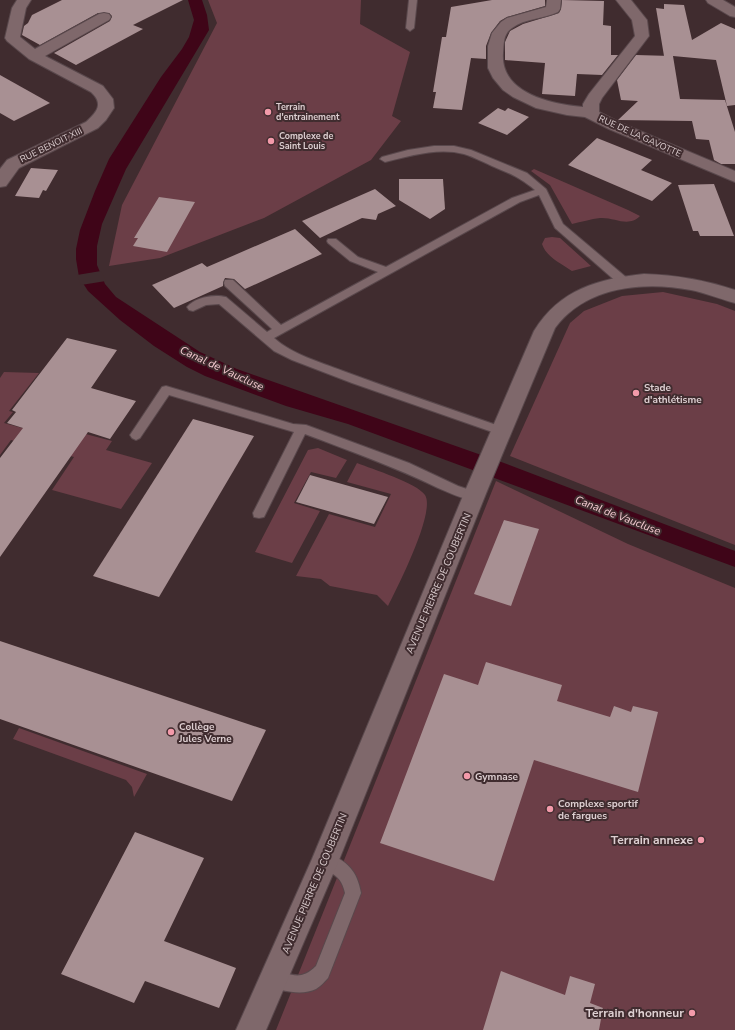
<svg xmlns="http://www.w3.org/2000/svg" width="735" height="1030" font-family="'Nunito Sans',sans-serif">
<rect width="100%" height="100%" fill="#402c2f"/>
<g fill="#6b3e47">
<path d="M208,0H361L360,24L410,52L392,116L401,121L371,160L264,218L160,258L109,266L122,205L217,23Z"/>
<path d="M534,169L628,210L640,216C628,228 615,217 600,218C591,219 581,222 572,224L550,185L531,171Z"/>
<path d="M552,237L560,238L591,266L572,271C562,264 546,257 542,244L545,238Z"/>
<path d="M663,292L717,304L735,311V545L510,456L570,323L584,311L622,296Z"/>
<path d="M4,372L39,373L9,411L13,412L4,423L70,441L78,432L112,441L106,450L152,463L121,509L52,490L74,457L11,440L0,455V378Z"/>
<path d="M318,448L347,460L336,478L311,472L294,503L320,511L292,563L255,552L308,450Z"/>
<path d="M357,463C372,469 417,483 425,495C436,512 397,588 388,606L377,595L330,586L321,579L296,576L329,514L375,527L391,494L347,482Z"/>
<path d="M496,481L628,544L735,588V1030H276Z"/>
<path d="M19,728L147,774L134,797L132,787L126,780L13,739Z"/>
</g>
<path fill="#3f0518" d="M188,0H202L207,15L209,30L126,169L102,224L97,246V265L105,284L116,297L200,352L237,369L504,463L735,551V567L348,424L286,406L205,376L187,367L154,346L120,320L88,291L79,277L76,259V249L80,230L95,191L109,159L161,77L182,49L189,37L194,20Z"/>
<path fill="#402c2f" d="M101,271L106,281L81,285L77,275Z"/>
<g fill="#a89093">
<path d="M62,0H183L133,25L143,29L76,65L54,53L110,21L112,16L109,13H98L40,45L22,35L24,26L28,23L32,15Z"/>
<path d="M492,0H545V6L507,17L500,21L491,33L486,46V59L471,58L462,110L433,108L436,92H433L442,37H446L451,7Z"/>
<path d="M562,0L604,1L603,25L611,26V55H618L602,75L577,74L575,96L542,94L545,63L505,60V42L510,31L523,24L559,13L561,9Z"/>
<path d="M664,4L684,5L692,40L721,23L735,29V105L727,106L716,60L673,56L680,99L725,100L735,132V164H721L714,160L709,140L696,139L692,121L618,120L638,101L621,100L617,80L636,55L671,56H664L656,8L664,9Z"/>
<path d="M0,75L50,103L14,121L0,113Z"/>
<path d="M498,108L505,111L508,108L529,117L507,135L478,123Z"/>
<path d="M597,138L652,160L641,170L672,183L652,201L568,165Z"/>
<path d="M31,168L58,170L46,191L43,190L39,198L15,196Z"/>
<path d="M399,179H443L445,209L430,219L399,200Z"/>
<path d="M714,184L734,236H700L698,231H693L678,185Z"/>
<path d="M375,189L396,206L378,214L376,220L362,218L320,238L302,221Z"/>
<path d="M159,197L195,202L167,252L133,246L138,238H134Z"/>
<path d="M295,229L322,254L245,289L234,279L225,278L223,283V286L174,308L152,285L202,263L207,267Z"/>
<path d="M67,338L117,350L91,388L136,401L110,439L88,432L0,557V458L23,428L7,423L16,412L12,410Z"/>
<path d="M193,419L254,436L159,597L93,576Z"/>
<path d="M310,475L388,497L374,524L296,502Z"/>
<path d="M504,520L539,529L511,606L474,594Z"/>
<path d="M0,641L266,730L232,801L0,719Z"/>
<path d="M486,662L562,685L557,701L610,717L614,706L631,712L633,706L658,712L638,792L534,760L494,881L380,843L444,674L478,685Z"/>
<path d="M135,832L204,858L164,941L236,968L219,1008L145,981L134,1003L61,974Z"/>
<path d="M501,971L565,995L570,976L595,984L590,1003L603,1008L599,1030H483Z"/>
</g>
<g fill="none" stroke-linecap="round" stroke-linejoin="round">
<g stroke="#59484c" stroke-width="2">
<g id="service">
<path d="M409,0H417L414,28L410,31L406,28Z"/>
<path d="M434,146H454L471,150L527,173L546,189L563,224L627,278L628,281L627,284H619L555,228L539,195L520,202L274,338C293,355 320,362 343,371C397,391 451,409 505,428L507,431L505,434L501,435L352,383L292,360L274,351L219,304L206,305L193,311L189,310L187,307C195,297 214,294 226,297L267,332L272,329L225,286L224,283L225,280H233L281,325L378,272L350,261L328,243L327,241L328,239H336L358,257L386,267L512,198L535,190C519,177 511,174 492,166C483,162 474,157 464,154C438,147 410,156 385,162L380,159L382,157L408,150Z"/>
<path d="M166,386L293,424L306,425L409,463L458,486L479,493L480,496L479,499C469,503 448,492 438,488C395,467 350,451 305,434L264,517L259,518L254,517L253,513L294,432L169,395L140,438L136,440L132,438L130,435L162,387Z"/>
<path d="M325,852C347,861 357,870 361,893L328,978C324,982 321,986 316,989C302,996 281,991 267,985L264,979L267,973C285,965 295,987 316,966L345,893C340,869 324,875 317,860L319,855Z"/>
</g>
</g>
<g stroke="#59484c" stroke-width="2">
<g id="minor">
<path d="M17,0H31L26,8L20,37L35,49L99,14L104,13L109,14L111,17L109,20L45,56L103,86L113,99L114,108L106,120L98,128L19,168L6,186L0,187V169L7,160L86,122C97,112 104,104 91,92L29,59L7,41L5,38L12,8Z"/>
<path d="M547,0H561L560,9L558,12C544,19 525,18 512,28C503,34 504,43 503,53C500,94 552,104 583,107V104L589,94L635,36L632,20L616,0H631L647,20L649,36L602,98L599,104V112L621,123L735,171V182L609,129L585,117L567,115L536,108L513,97L503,90L493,78L488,68V46L492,33L501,22L507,18L546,7Z"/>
<path d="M706,0H723L735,7V17L730,16L708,3Z"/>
<path d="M644,274C676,275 705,280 735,290V303C720,299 706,293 691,290C644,281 586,286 555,328L487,491L339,860L266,1030H236L312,859L465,491L534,331C560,289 598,279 644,274Z"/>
</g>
</g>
<use href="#service" fill="#7f686b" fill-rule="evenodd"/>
<use href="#minor" fill="#7f686b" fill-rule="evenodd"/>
</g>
<g fill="#f39aaa" stroke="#402c2f" stroke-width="1.5">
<circle cx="268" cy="112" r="4"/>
<circle cx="271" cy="141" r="4"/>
<circle cx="636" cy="393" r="4"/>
<circle cx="171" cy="732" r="4"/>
<circle cx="467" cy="776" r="4"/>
<circle cx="550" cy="809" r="4"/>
<circle cx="701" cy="840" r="4"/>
<circle cx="692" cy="1013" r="4"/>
</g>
<g text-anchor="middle" stroke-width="4" stroke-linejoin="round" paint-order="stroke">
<g font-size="9" font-weight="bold" fill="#ddcfd1" stroke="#402c2f" text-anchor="start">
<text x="276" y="110">Terrain<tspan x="276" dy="10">d'entrainement</tspan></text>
<text x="279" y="139">Complexe de<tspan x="279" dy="10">Saint Louis</tspan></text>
</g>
<g font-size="9" fill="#ddcfd1" stroke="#402c2f">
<text transform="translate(640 136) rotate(24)" y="3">RUE DE LA GAVOTTE</text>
<text transform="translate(51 145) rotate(-26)" y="3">RUE BENOIT XIII</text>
</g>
<g font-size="10" font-weight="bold" fill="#ddcfd1" stroke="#402c2f" text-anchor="start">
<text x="644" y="391">Stade<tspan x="644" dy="12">d'athlétisme</tspan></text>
<text x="179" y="730">Collège<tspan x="179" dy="12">Jules Verne</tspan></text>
<text x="475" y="780">Gymnase</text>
<text x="558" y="807">Complexe sportif<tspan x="558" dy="12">de fargues</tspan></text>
</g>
<g font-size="10" fill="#ddcfd1" stroke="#402c2f">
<text transform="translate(438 583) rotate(-67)" y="4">AVENUE PIERRE DE COUBERTIN</text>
<text transform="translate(314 883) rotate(-67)" y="4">AVENUE PIERRE DE COUBERTIN</text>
</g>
<g font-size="11" font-style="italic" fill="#f6cdd3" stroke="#402c2f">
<text transform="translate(222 368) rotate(25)" y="4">Canal de Vaucluse</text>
<text transform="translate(618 515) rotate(21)" y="4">Canal de Vaucluse</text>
</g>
<g font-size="12" font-weight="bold" fill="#ddcfd1" stroke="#402c2f" text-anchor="end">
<text x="693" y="844">Terrain annexe</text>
<text x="684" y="1017">Terrain d'honneur</text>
</g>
</g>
</svg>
